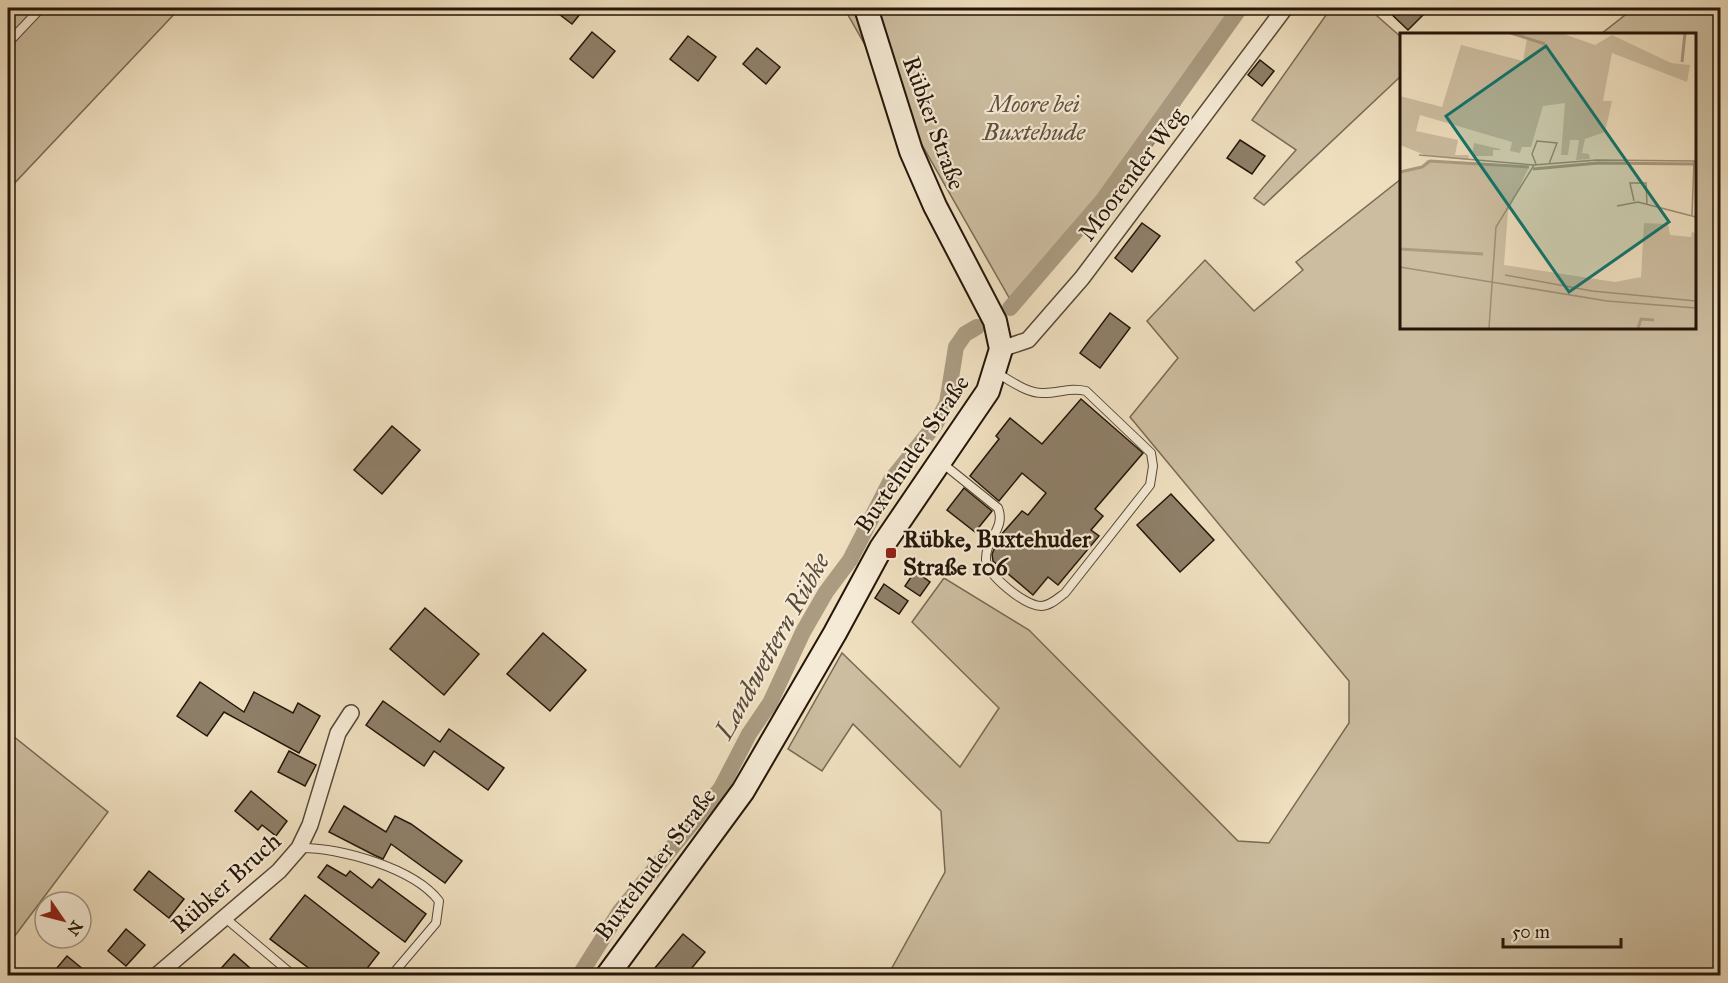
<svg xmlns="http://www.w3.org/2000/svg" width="1728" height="983" font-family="'IM FELL Great Primer',serif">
<rect width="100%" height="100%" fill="#efdfbf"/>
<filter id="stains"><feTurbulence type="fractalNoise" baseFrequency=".00333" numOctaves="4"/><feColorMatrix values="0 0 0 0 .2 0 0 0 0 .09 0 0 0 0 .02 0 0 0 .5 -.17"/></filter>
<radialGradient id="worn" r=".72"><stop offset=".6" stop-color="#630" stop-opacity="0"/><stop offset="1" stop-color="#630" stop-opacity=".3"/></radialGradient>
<g fill="#ccbda0" stroke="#786a54" stroke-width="1.5">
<path d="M8,8H180L8,190Z"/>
<path d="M844,8H1243L1191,82L1174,116L1137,166L1015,308Z"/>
<path d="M1331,8H1368L1401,37V76L1264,205L1254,198L1296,150L1252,120Z"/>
<path d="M1634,8H1720V975H888L945,872L941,811L853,724L822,771L788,749L842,653L960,767L999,708L912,622L944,578L1029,630L1238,841L1269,843L1349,723V681L1130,417L1178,358L1147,321L1205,260L1254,311L1303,270L1296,262L1401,179V327H1694V34H1601Z"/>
<path d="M8,732L108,812L8,945Z"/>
</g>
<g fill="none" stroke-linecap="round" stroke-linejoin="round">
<g stroke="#aa9b81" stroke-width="16">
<path d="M1010,308L1103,200L1240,8"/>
<path d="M579,976L620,911L721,788L749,734L770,703L803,632L826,592L850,560L891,480L935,425L947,403L956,347L965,334L977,327"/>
</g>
</g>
<g fill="#8e7f68" stroke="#241609" stroke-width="1.5">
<path d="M551,8H585L572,24Z"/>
<path d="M1385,8H1430L1408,30Z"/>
<path d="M592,32L615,51L593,78L570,59Z"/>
<path d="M688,36L716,57L698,81L670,59Z"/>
<path d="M757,48L780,67L766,84L743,64Z"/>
<path d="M1260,60L1274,71L1262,86L1248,75Z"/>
<path d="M1240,140L1265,156L1252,174L1227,158Z"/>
<path d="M1142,223L1160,236L1132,272L1115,258Z"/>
<path d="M1110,313L1130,328L1100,368L1080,353Z"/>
<path d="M1081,399L1143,453L1095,509L1103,516L1091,530L1099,536L1058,585L1048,577L1033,595L993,561L992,554L1000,536L1022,511L1028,515L1046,493L1022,473L999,501L970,476L999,439L996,436L1010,418L1042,444Z"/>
<path d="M392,426L420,450L382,494L354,470Z"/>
<path d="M964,488L992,511L975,532L947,510Z"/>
<path d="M1171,494L1214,540L1180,572L1137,525Z"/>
<path d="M915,571L930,582L920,596L905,586Z"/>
<path d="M884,584L908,601L899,614L875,598Z"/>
<path d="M425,608L479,654L444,695L390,649Z"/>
<path d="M543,633L586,670L550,711L507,674Z"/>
<path d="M200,682L244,712L254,692L293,713L298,703L320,716L299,753L224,712L207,736L177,716Z"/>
<path d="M383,701L440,742L449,729L504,768L488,790L434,751L424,766L366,725Z"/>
<path d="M289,751L316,765L305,786L278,772Z"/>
<path d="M251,791L287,821L276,836L262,825L258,830L235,811Z"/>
<path d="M344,806L386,832L395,816L411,824L462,861L445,883L391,844L383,859L374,855L329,832Z"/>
<path d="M327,865L346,876L350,871L372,888L379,879L426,914L405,942L318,877Z"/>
<path d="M149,871L184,899L169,918L134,890Z"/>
<path d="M305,895L379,953L362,975H318L270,939Z"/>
<path d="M126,929L145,945L126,966L108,951Z"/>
<path d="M683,934L705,952L686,975H664L655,968Z"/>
<path d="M234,954L258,975H215Z"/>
<path d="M67,956L90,975H51Z"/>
</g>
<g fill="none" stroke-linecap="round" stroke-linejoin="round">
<g stroke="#574836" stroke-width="10">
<g id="lane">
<path d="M8,43L41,8"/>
<path d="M942,463L998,508C1006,529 985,539 986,560C987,575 1025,606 1041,606C1050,606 1058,598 1065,593L1150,485L1153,466L1151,453L1086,391C1070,387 1060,393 1044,393C1028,394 1011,381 997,373"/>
<path d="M299,848C339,847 414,868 439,901L436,923L391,976"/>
<path d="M224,917L294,976"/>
</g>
</g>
<g stroke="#574836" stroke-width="18">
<g id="street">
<path d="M1001,349L1028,340L1082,278L1285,8"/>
<path d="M156,976L279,871L299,848L310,825L338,733L351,713"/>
</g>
</g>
<g stroke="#241609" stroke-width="26">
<path id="secondary" d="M607,976L743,791L835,633L881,548L988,391L1001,349L995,321L935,206L911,151L866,8"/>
</g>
<use href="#lane" stroke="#f5ead5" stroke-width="8"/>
<use href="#street" stroke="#f5ead5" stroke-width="15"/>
<use href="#secondary" stroke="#f5ead5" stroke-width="22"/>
</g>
<rect fill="#8f2418" stroke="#f5ead5" stroke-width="2" x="885" y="547" width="12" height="12" rx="3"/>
<g text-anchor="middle" stroke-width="4.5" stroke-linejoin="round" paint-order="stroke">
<g font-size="24" font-style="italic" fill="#5f503e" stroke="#f5ead5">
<text x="1034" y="112">Moore bei<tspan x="1034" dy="28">Buxtehude</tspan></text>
</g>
<g font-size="24" fill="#241609" stroke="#f5ead5">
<text transform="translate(934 123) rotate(70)" y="8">Rübker Straße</text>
<text transform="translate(1132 174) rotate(-53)" y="8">Moorender Weg</text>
<text transform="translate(912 454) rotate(-56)" y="8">Buxtehuder Straße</text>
<text transform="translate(655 864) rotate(-53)" y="8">Buxtehuder Straße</text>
<text transform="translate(226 883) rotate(-42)" y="8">Rübker Bruch</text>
</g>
<g font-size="24" font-weight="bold" fill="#241609" stroke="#f5ead5" text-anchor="start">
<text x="903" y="547">Rübke, Buxtehuder<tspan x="903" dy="28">Straße 106</tspan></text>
</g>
<g font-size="26" font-style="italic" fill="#5a4b39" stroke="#f5ead5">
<text transform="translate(772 646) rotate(-61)" y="9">Landwettern Rübke</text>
</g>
</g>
<g transform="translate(1400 33)">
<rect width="296" height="296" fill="#efdfbf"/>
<path d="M111,0H161L195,12L212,2L271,30L290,32L287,49L212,20L203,68H212L205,99L185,106L182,120L189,121L190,126L176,127L179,107H170L168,122H161L165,70L143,73L131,114H122L120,120L110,118L112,109L20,82L16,98L58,107L55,122H69L68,127L25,122L0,112V63L42,74L61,12L123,28L127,5ZM74,110L100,116V117H93V123H72ZM27,127L129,134L108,178L104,232L215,249L241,244L244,190L268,191L270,202L291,204L292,199L295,200V295H0V139L22,134Z" fill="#ccbda0"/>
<path fill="none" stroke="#aa9b81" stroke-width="3" d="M111,0L145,11M282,29L285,0M133,136L198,130L294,131M0,139L22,134L30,128L129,134M0,216L83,221M238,295L241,286L254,287"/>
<path fill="none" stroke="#9e8f76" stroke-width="1.5" d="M19,122L134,132M136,131L132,121L137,108L157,110L149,131M234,168L230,150H246L247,171M217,173L238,169L296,184M292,182L294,128M0,234L207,268L296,275M105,242L192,258L296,268M89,295L96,194L134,132L197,127L296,128"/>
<path fill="#0f766e" fill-opacity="0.15" stroke="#0f766e" stroke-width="3" d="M146,13L269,189L169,259L46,83Z"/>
<rect width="296" height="296" fill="none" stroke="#241609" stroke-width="3"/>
</g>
<rect width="1728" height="983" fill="none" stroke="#efdfbf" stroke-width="30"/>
<rect x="9" y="9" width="1710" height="965" fill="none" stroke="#241609" stroke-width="3"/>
<rect x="15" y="15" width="1698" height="953" fill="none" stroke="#241609" stroke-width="1.5"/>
<g transform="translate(63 920) rotate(125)"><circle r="28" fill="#f5ead5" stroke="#a19583" stroke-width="1.5"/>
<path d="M0-4.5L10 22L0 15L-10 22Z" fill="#8f2418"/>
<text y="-9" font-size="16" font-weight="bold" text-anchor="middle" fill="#241609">N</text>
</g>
<path d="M1503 938v9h118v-9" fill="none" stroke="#241609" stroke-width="3"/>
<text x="1512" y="938" font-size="18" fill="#241609" stroke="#f5ead5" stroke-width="4.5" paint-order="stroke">50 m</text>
<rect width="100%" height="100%" filter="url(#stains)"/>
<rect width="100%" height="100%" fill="url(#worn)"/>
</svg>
